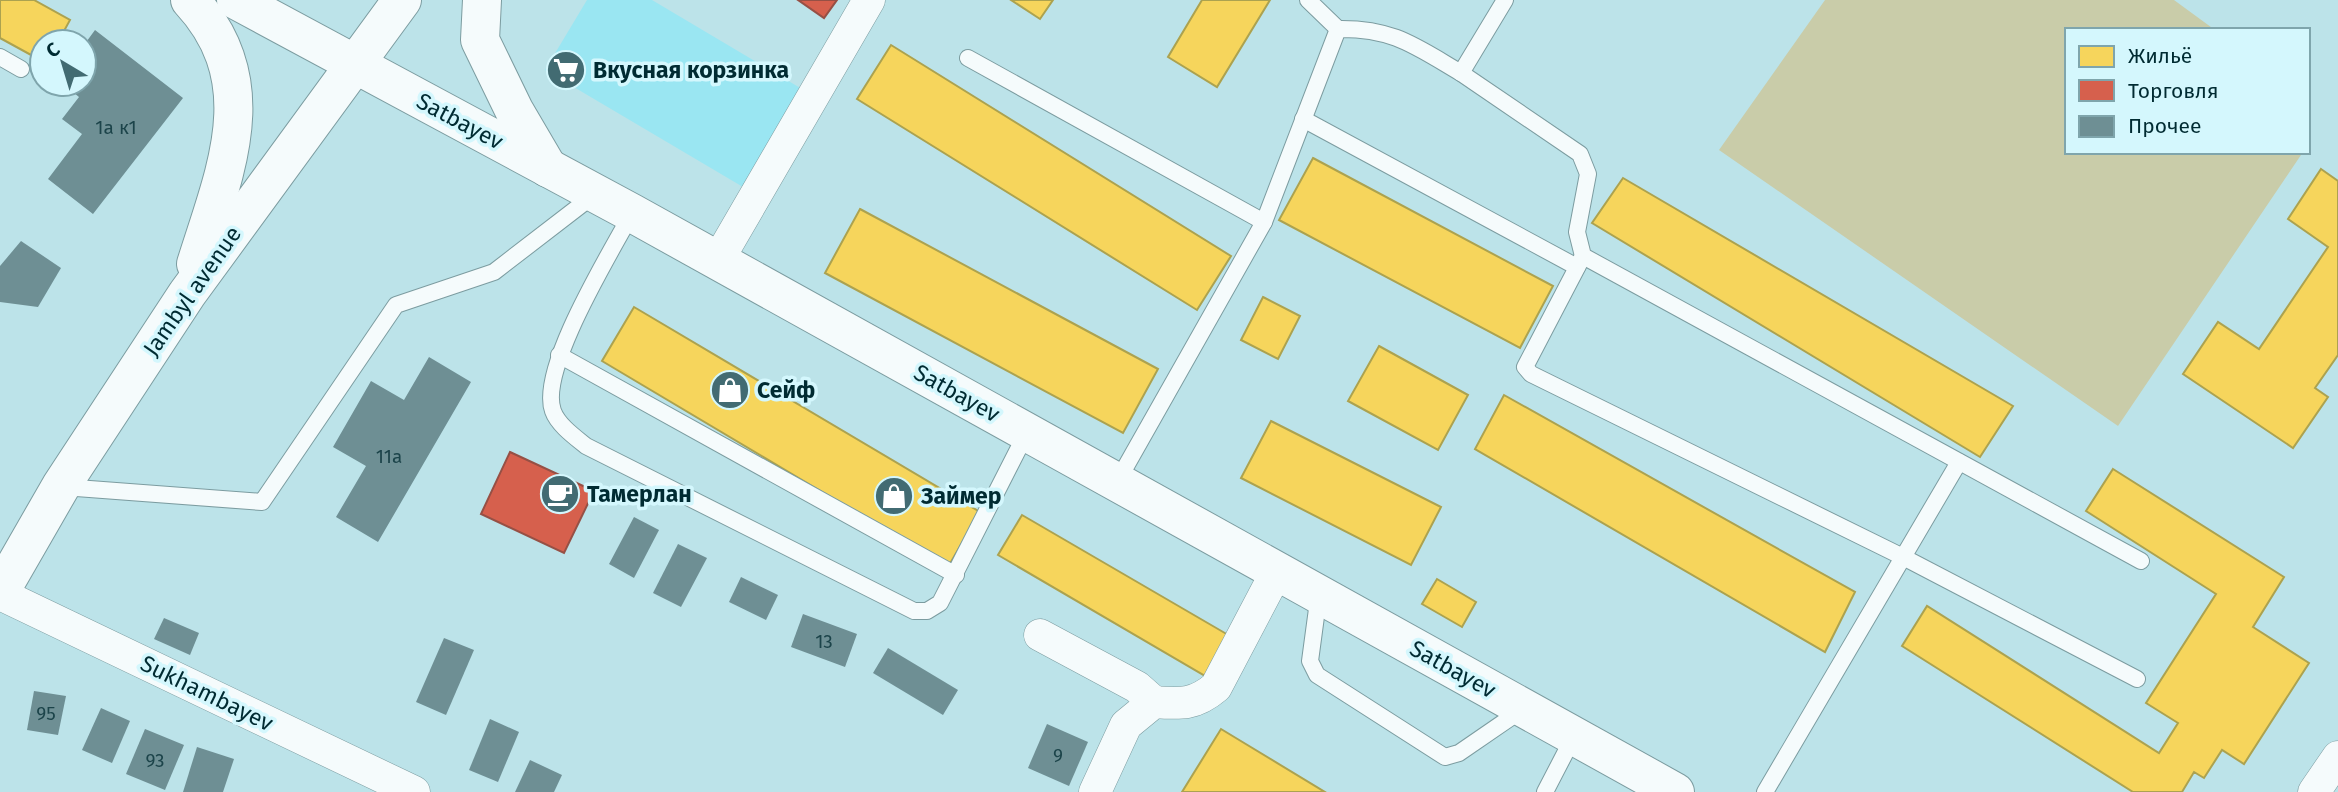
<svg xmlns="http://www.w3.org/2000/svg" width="2338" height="792" font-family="'Fira Sans',sans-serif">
<rect width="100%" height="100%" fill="#bce3e9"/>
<path fill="#9ae6f2" d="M587,0H652L802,89L743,187L545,70Z"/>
<path fill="#c9cca9" d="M1825,0H2174L2215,30H2067V152H2303L2118,426L1719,150Z"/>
<g fill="#f6d55c" stroke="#aca24f" stroke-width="2">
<path d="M0,0H34L70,20L58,42H42V61L0,38Z"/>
<path d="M1011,0H1053L1040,19Z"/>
<path d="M1202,0H1270L1217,87L1168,57Z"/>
<path d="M891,45L1231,256L1197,310L857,99Z"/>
<path d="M1313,158L1553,286L1520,348L1279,220Z"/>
<path d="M2321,169L2338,181V355L2315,388L2328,397L2293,448L2183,374L2218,322L2259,349L2328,247L2288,219Z"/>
<path d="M1623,178L2013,406L1980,457L1592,223Z"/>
<path d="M860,209L1158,369L1123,433L825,273Z"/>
<path d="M1263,297L1300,316L1278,359L1241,340Z"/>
<path d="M634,307L980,512L948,567L602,361Z"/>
<path d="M1379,346L1468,395L1438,450L1348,401Z"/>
<path d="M1504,395L1855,592L1825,652L1475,449Z"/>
<path d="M1271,421L1441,507L1411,565L1241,478Z"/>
<path d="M2113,469L2284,577L2253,627L2309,663L2244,764L2222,750L2204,778L2194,772L2182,792H2133L1902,646L1927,606L2159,753L2178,723L2146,703L2216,594L2086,511Z"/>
<path d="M1022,515L1230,636L1207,677L998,555Z"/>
<path d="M1437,579L1476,602L1462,627L1422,604Z"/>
<path d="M1221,729L1325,792H1182Z"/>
</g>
<g fill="#d6604d" stroke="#965045" stroke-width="2">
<path d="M798,0H837L824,18Z"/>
<path d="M510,452L594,491L564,553L481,514Z"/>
</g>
<g fill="#6e8f94">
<path d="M95,30L183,98L93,214L48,179L82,134L62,119L79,97L63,84H84V45Z"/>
<path d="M21,241L61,268L38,307L0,302V266Z"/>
<path d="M429,357L471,382L378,542L336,517L366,466L333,447L371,381L404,400Z"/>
<path d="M634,517L659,530L634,578L609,564Z"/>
<path d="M678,544L707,558L681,607L653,593Z"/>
<path d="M741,577L778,595L766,620L729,602Z"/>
<path d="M803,614L857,634L845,667L791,647Z"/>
<path d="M164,618L199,633L190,655L154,639Z"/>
<path d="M444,638L474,650L446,715L416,702Z"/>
<path d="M888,648L958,690L943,715L873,673Z"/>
<path d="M34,691L66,696L58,735L27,730Z"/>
<path d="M101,708L130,721L112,763L82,750Z"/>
<path d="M490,719L519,732L498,782L469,770Z"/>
<path d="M1047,724L1088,742L1069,786L1028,768Z"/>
<path d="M145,729L184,745L165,790L126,774Z"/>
<path d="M197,747L234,759L223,792H183Z"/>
<path d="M530,760L562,775L554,792H515Z"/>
</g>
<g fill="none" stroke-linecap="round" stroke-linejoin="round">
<g stroke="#7c9ca0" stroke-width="18">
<g id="service">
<path d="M1308,0L1338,29"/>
<path d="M1505,0L1461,73L1580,154L1588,174L1577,232L1583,256L2141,561"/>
<path d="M0,57L21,69"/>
<path d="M968,58L1264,222"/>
<path d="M1303,119L1577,267"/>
<path d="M632,213C611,252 538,370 553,411C558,425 575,437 586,446L914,611H927L940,603L1027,432"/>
<path d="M1583,256L1525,367L1531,374L1903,557L2137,679"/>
<path d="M559,355L956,575"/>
<path d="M1117,482L1264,222L1338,29C1393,28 1415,46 1461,73"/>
<path d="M63,487L262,502L396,305L494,272L594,195"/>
<path d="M1319,594L1310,661L1317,675L1445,757L1459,753L1523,709"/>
<path d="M1545,792L1574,736"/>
<path d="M1765,792L1959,462"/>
</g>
</g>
<g stroke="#7c9ca0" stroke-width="33">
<g id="minor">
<path d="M718,260L869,0"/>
<path d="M0,594L414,792"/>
<path d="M1040,635L1137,687L1154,702"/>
<path d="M1095,792L1126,725L1154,702C1181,704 1195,705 1216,687L1277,571"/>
<path d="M2314,792L2338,757"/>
</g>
</g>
<g stroke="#7c9ca0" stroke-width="40">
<path id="tertiary" d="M236,0L632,213L1675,792"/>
</g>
<g stroke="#7c9ca0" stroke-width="40">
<g id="primary">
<path d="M190,0C266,82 225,171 196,264"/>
<path d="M482,0L480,40L514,110L548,168"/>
<path d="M0,592L61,486L187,294L402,0"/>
</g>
</g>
<use href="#service" stroke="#f5fbfc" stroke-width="16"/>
<use href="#minor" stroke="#f5fbfc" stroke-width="32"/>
<use href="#tertiary" stroke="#f5fbfc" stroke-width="38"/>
<use href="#primary" stroke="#f5fbfc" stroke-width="38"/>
</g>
<defs>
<g id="supermarket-disc" transform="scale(2.0125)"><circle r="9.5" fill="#426b72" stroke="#d4f7fd"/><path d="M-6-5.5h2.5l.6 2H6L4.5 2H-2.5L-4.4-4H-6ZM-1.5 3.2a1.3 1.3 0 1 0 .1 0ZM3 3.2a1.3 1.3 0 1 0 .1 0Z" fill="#fff"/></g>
<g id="shop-disc" transform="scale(2.0125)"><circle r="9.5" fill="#426b72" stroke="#d4f7fd"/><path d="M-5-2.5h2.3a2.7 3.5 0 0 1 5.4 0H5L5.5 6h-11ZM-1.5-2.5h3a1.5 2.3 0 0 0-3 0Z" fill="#fff"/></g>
<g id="cafe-disc" transform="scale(2.0125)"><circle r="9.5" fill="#426b72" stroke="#d4f7fd"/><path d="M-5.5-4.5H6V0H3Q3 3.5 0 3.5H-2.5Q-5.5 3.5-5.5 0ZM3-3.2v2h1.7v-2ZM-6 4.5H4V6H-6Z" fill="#fff"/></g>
</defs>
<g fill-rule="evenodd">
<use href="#supermarket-disc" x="566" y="70"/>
<use href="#shop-disc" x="730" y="390"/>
<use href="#cafe-disc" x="560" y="494"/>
<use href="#shop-disc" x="894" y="496"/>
</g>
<g text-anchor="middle" stroke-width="7" stroke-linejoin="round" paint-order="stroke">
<g font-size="19" fill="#1c444a">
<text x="116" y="134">1а к1</text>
<text x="389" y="463">11а</text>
<text x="824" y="648">13</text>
<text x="46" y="720">95</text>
<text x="1058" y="762">9</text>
<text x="155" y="767">93</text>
</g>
<g font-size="23" font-weight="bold" fill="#002b32" stroke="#d4f7fd" text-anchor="start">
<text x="593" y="78">Вкусная корзинка</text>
<text x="757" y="398">Сейф</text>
<text x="587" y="502">Тамерлан</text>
<text x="921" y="504">Займер</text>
</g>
<g font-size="23" fill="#002b32" stroke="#d4f7fd">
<text transform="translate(460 121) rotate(28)" y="8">Satbayev</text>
<text transform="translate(192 291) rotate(-55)" y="8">Jambyl avenue</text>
<text transform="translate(957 393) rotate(29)" y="8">Satbayev</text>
<text transform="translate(1453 669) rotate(29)" y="8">Satbayev</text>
<text transform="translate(207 693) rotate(26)" y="8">Sukhambayev</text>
</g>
</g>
<rect x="2065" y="28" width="245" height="126" fill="#d4f7fd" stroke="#7fa5ac" stroke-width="2"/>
<rect x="2079" y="46" width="35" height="21" fill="#f6d55c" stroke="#7fa5ac" stroke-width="2"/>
<text x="2128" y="63" font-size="21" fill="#002b32">Жильё</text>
<rect x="2079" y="80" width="35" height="21" fill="#d6604d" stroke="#7fa5ac" stroke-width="2"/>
<text x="2128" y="98" font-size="21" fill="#002b32">Торговля</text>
<rect x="2079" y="116" width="35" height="21" fill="#6e8f94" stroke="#7fa5ac" stroke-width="2"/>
<text x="2128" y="133" font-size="21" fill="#002b32">Прочее</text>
<g transform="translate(63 63) rotate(322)"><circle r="33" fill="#d4f7fd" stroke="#7fa5ac" stroke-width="2"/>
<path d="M0-5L12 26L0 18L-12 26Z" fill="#426b72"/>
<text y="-10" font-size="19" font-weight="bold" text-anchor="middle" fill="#002b32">С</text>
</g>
</svg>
